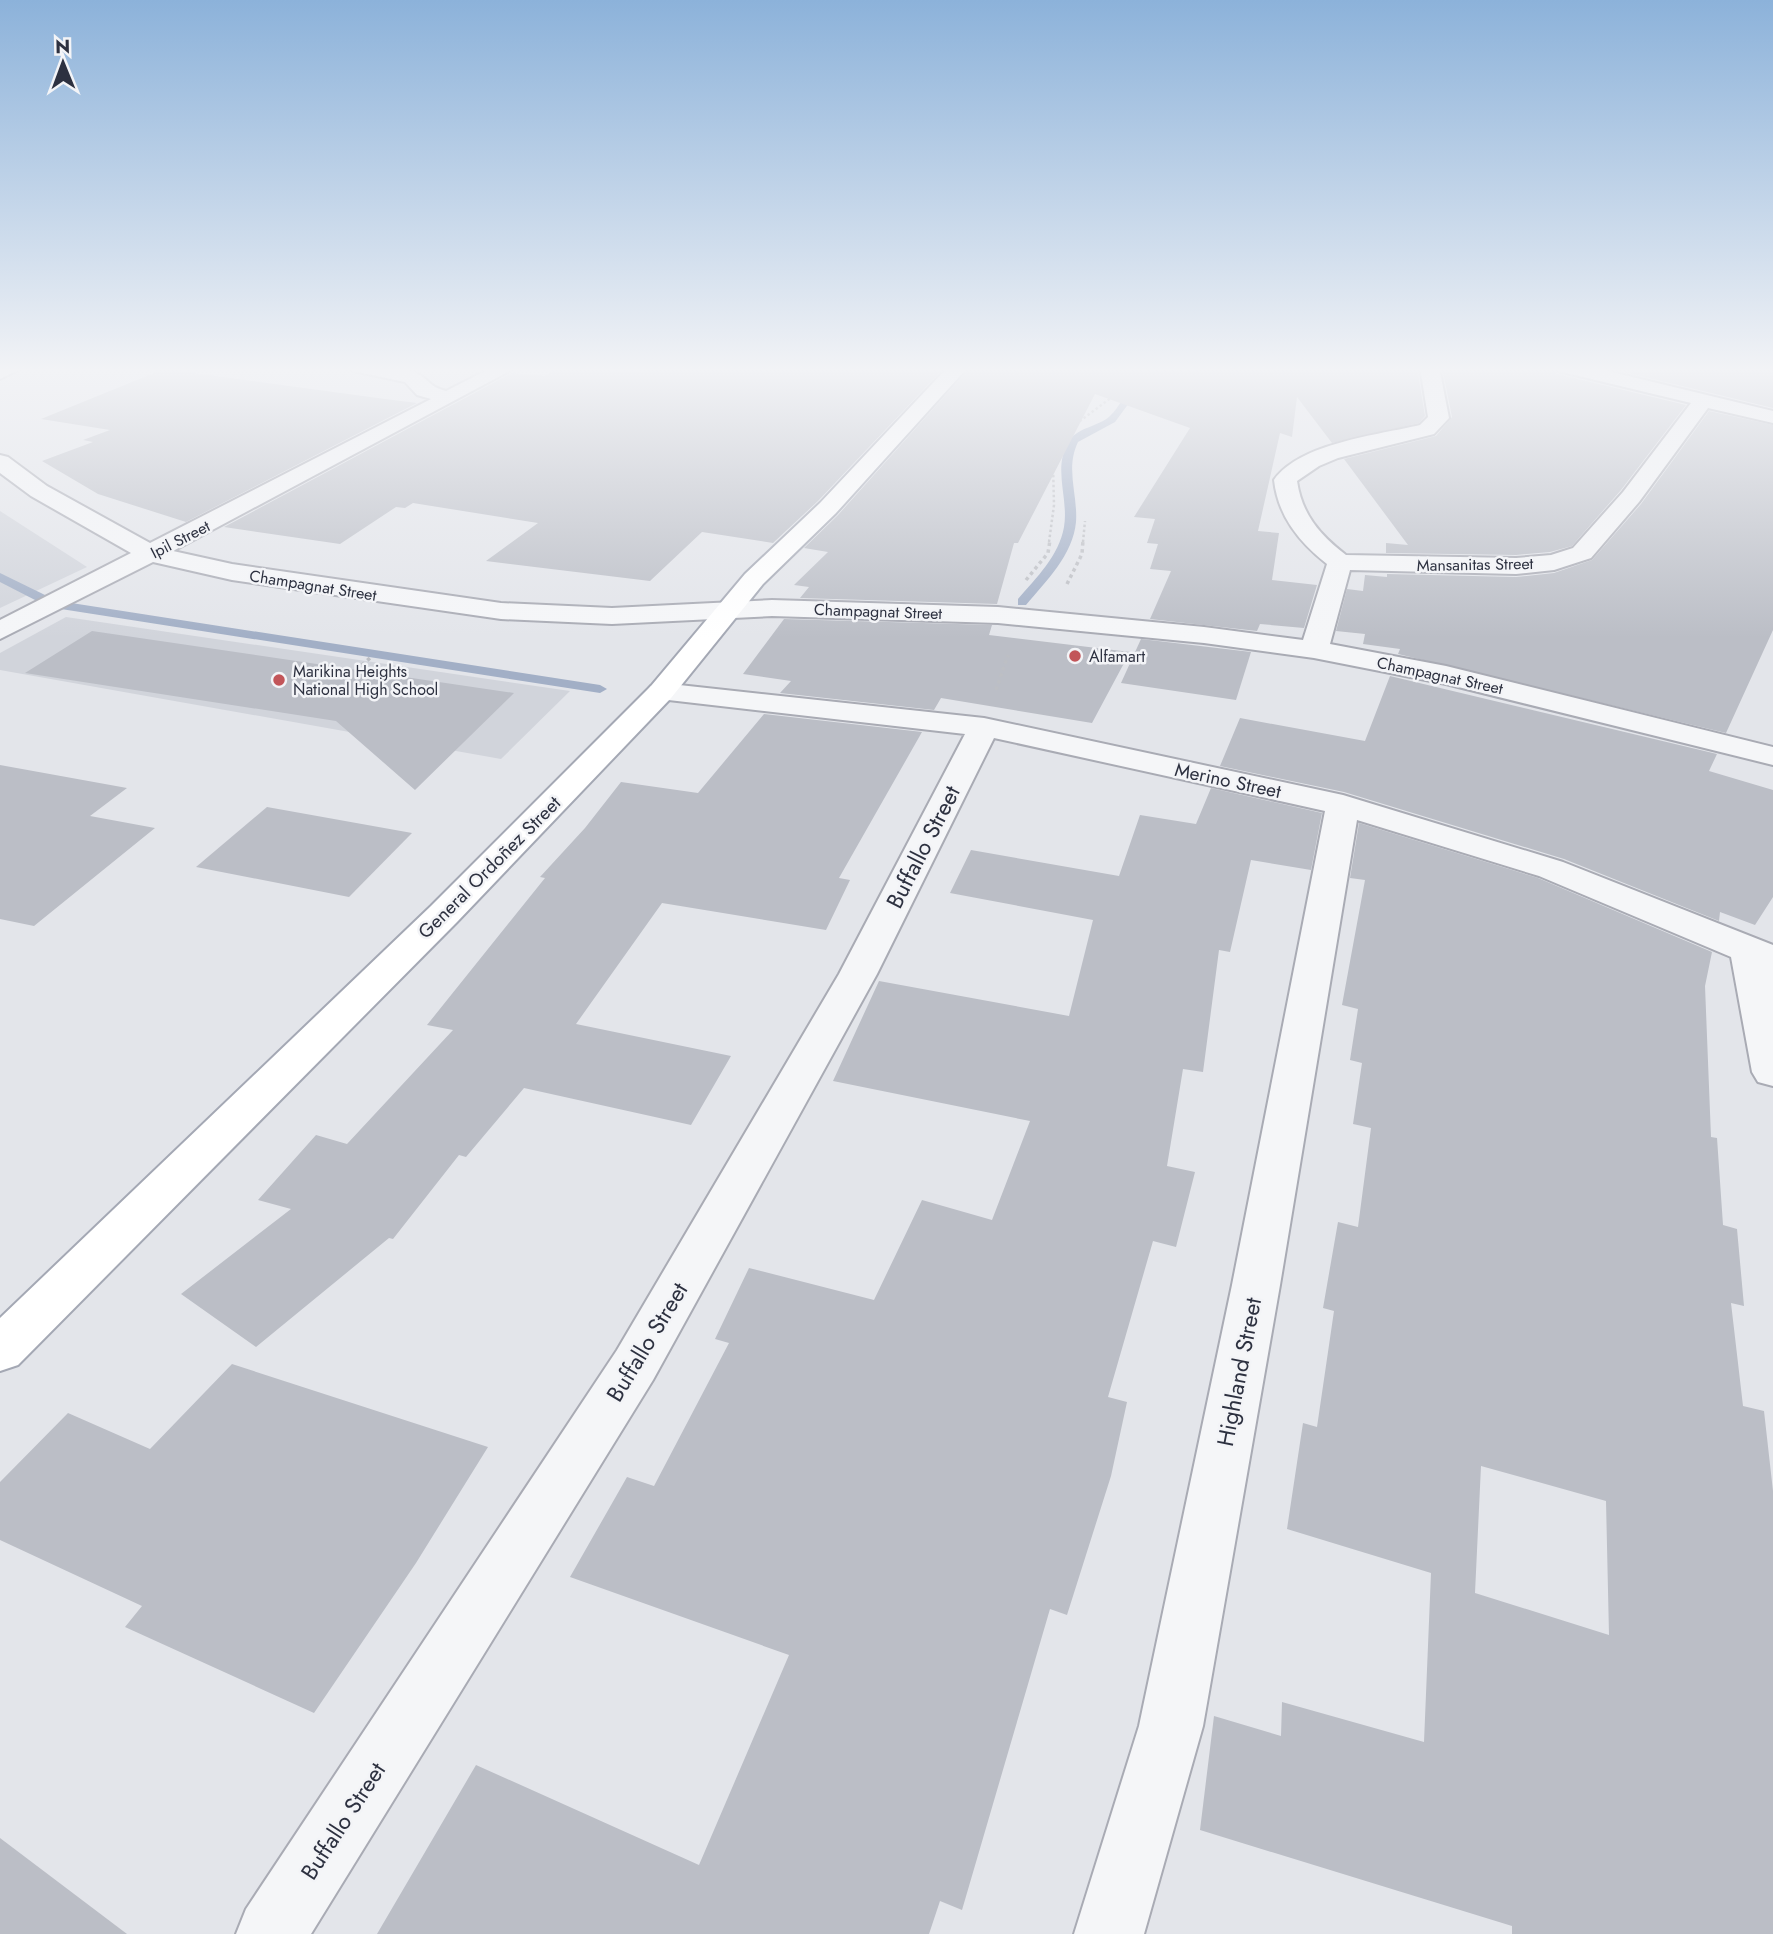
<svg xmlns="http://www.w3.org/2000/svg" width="1773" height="1934" font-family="Jost,sans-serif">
<rect width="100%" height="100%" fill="#e3e5ea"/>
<g fill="#d1d4db">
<path d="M0,511L87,567L0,608Z"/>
<path d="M66,617L570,691L501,759L0,670V653Z"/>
</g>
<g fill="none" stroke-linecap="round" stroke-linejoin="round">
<g fill="#a2afc6" fill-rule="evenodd">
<path d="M1136,391L1146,393L1132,399L1115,422L1078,442C1065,469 1078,494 1076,522C1073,555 1046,581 1026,605H1018V599C1036,578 1059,556 1064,527C1069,498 1052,468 1069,441C1078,427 1098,427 1110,416C1121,406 1121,395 1136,391Z"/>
<path d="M0,573L45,595L47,598L37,601L0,582Z"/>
<path d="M65,602L600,685L607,689L600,693L61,609L59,606Z"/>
</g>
</g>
<g fill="#bbbec6" fill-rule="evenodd">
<path d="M559,367L643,373V367L941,371L818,501L773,543L702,532L650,581L486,561L538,523L413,503L405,508L396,507L340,544L224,527L512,373L545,376Z"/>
<path d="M1196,367H1417L1425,416L1419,423L1332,443L1297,397L1292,437L1280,433L1258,531L1279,533L1272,580L1317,585L1304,628L1260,624L1257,631L1150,619L1171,571L1150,569L1158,544L1147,543L1155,519L1134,517L1190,428L1095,394L1018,543H1014L997,604L800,598L809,587L794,585L828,552L804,548L838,515L968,370L1198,371Z"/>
<path d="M1442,367H1554L1557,374L1686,405L1621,490L1572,546L1550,552L1516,555L1386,553V543L1408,545L1344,459L1436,436L1452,417Z"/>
<path d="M1604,367H1773V408Z"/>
<path d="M164,369L385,399L417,403L186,522L98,494L42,461L93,442L83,440L110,430L41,419Z"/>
<path d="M1709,411L1773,425V630L1726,733L1398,654L1400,649L1363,644L1365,634L1336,631L1347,589L1363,591L1365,575L1387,577V574L1516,577L1554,573L1592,560L1641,504Z"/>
<path d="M784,619L992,625L989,635L1130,652L1092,723L941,698L934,710L780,693L791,681L743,674Z"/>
<path d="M92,631L514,693L415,790L336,721L25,673Z"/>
<path d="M1141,639L1251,652L1236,700L1121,683Z"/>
<path d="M1390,676L1717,754L1709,771L1773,790V897L1755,925L1720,912L1719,921L1564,859L1344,792L1220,766L1240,718L1365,741Z"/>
<path d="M764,714L922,732L839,878L850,880L826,930L662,903L576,1024L731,1056L691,1125L524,1088L466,1157L459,1155L393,1239L389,1238L256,1347L181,1294L291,1209L258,1200L316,1135L347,1144L453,1030L427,1025L545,878L540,877L585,828L621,782L698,793Z"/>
<path d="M0,765L127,788L90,816L155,828L34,926L0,919Z"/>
<path d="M1211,788L1322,813L1311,870L1251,860L1230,952L1219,950L1203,1072L1183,1069L1167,1166L1195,1172L1176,1247L1153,1241L1108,1397L1127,1402L1111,1476L1067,1615L1050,1609L962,1910L940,1901L929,1934H377L476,1765L699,1865L789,1655L570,1577L627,1477L654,1486L729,1343L715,1339L749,1268L874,1300L922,1200L992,1220L1030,1121L833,1081L879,981L1069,1016L1093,920L950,893L971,850L1119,876L1140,815L1196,824Z"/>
<path d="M267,807L412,833L349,897L196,867Z"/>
<path d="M1359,823L1538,878L1712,952L1705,986L1711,1137L1717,1138L1723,1225L1737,1229L1744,1306L1731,1303L1743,1406L1764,1411L1773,1491V1934H1512V1926L1200,1830L1214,1716L1281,1736L1282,1702L1424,1742L1431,1573L1287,1529L1303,1423L1317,1427L1334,1311L1323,1308L1338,1222L1358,1227L1371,1128L1353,1124L1362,1063L1350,1060L1358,1009L1342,1005L1365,880L1350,878ZM1481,1466L1606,1501L1609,1635L1475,1593Z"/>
<path d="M232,1364L488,1447L416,1563L314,1713L125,1627L142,1606L0,1540V1482L68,1413L150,1449Z"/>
<path d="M0,1838L127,1934H0Z"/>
</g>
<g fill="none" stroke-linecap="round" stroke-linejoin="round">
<g stroke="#a9abb4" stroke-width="4">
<g id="minor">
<path d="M0,367H24L0,379Z"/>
<path d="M351,367C371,367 400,364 418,374C431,381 428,386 446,391L493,367H517L173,551L232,564L501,603L612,608L772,600L998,607L1204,627L1303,640L1327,564C1299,542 1278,516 1274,480C1300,443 1378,435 1420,425L1428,417L1420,367H1439L1449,418L1434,434L1338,458L1319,466L1297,481C1302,515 1320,535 1346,555L1516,558L1551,555L1573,548L1623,492L1691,403L1558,371L1556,367H1591L1773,411V423L1708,408L1639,502L1591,558L1554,570L1516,574L1350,570L1330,644L1446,666L1773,747V765L1446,684L1314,658L1204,643L998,623L772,616L612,624L501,619L232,580L153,562L0,639V620L131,553L31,496L0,473V455L8,457L47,486L150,543L431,399L417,395L405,382L353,371Z"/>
<path d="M661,683L984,718L1343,795L1563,862L1773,945V1086L1758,1082L1752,1072L1731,957L1539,876L1357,820L1280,1285L1203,1726L1144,1934H1074L1139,1726L1232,1285L1325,811L994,738L877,974L653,1380L311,1934H236L246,1909L617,1350L839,974L965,734L651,698L646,692L651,686Z"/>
</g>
</g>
<g stroke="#a4a8b4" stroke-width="4">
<path id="major" d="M948,367H968L836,513L763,584L671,698L457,922L18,1365L0,1371V1318L431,906L651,686L745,574L820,503Z"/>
</g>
<g stroke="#bdbfc4" stroke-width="2.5" stroke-dasharray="2.5 2.5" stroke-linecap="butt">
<path d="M1759,367L1773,370"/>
<path d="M990,383L1227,381"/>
<path d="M1049,542L1054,505L1053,464L1069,429L1123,389H1251L1259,387V367"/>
<path d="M1083,542L1085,521"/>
</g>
<g stroke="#bdbfc4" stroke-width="3.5" stroke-dasharray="3.5 3.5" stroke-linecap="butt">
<path d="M1026,580L1048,553L1050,540"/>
<path d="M1067,584L1082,554L1083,540"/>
<path d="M362,665L370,658"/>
<path d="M996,690L1008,655"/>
</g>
<use href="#minor" fill="#f5f6f8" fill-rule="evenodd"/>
<use href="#major" fill="#fff" fill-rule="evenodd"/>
</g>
<linearGradient id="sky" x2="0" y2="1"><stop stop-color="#8cb2da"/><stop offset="0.58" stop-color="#f2f3f6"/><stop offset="1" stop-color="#f2f3f6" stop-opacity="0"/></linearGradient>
<rect width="1773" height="638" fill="url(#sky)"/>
<g fill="#c25559" stroke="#f3f4f7" stroke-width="2.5">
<circle cx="1075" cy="656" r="7"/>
<circle cx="279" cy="680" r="7"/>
</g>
<g text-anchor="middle" stroke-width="5" stroke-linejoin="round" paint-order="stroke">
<g font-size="16" fill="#2d3140" stroke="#f3f4f7">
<text transform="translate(180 539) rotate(-27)" y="6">Ipil Street</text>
<text transform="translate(1475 564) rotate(-1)" y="6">Mansanitas Street</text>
<text transform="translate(313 585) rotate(9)" y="6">Champagnat Street</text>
<text transform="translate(878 611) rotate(2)" y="6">Champagnat Street</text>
<text transform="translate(1440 675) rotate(12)" y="6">Champagnat Street</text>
</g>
<g font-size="16" fill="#2d3140" stroke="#f3f4f7" text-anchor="start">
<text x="1089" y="662">Alfamart</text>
<text x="293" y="677">Marikina Heights<tspan x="293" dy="18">National High School</tspan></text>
</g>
<g font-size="19" fill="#2d3140" stroke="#f3f4f7">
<text transform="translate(1228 780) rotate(12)" y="7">Merino Street</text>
<text transform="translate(489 867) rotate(-45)" y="7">General Ordoñez Street</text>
</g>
<g font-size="23" fill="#2d3140" stroke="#f3f4f7">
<text transform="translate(923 847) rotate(-63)" y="8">Buffallo Street</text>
<text transform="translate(647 1342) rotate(-59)" y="8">Buffallo Street</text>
<text transform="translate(1239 1372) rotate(-79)" y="8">Highland Street</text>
<text transform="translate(343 1821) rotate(-57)" y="8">Buffallo Street</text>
</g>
</g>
<g transform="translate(63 63) rotate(359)" stroke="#f3f4f7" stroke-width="5" paint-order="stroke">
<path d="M0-5L12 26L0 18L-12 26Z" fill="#2d3140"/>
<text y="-10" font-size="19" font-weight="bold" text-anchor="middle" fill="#2d3140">N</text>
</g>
</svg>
